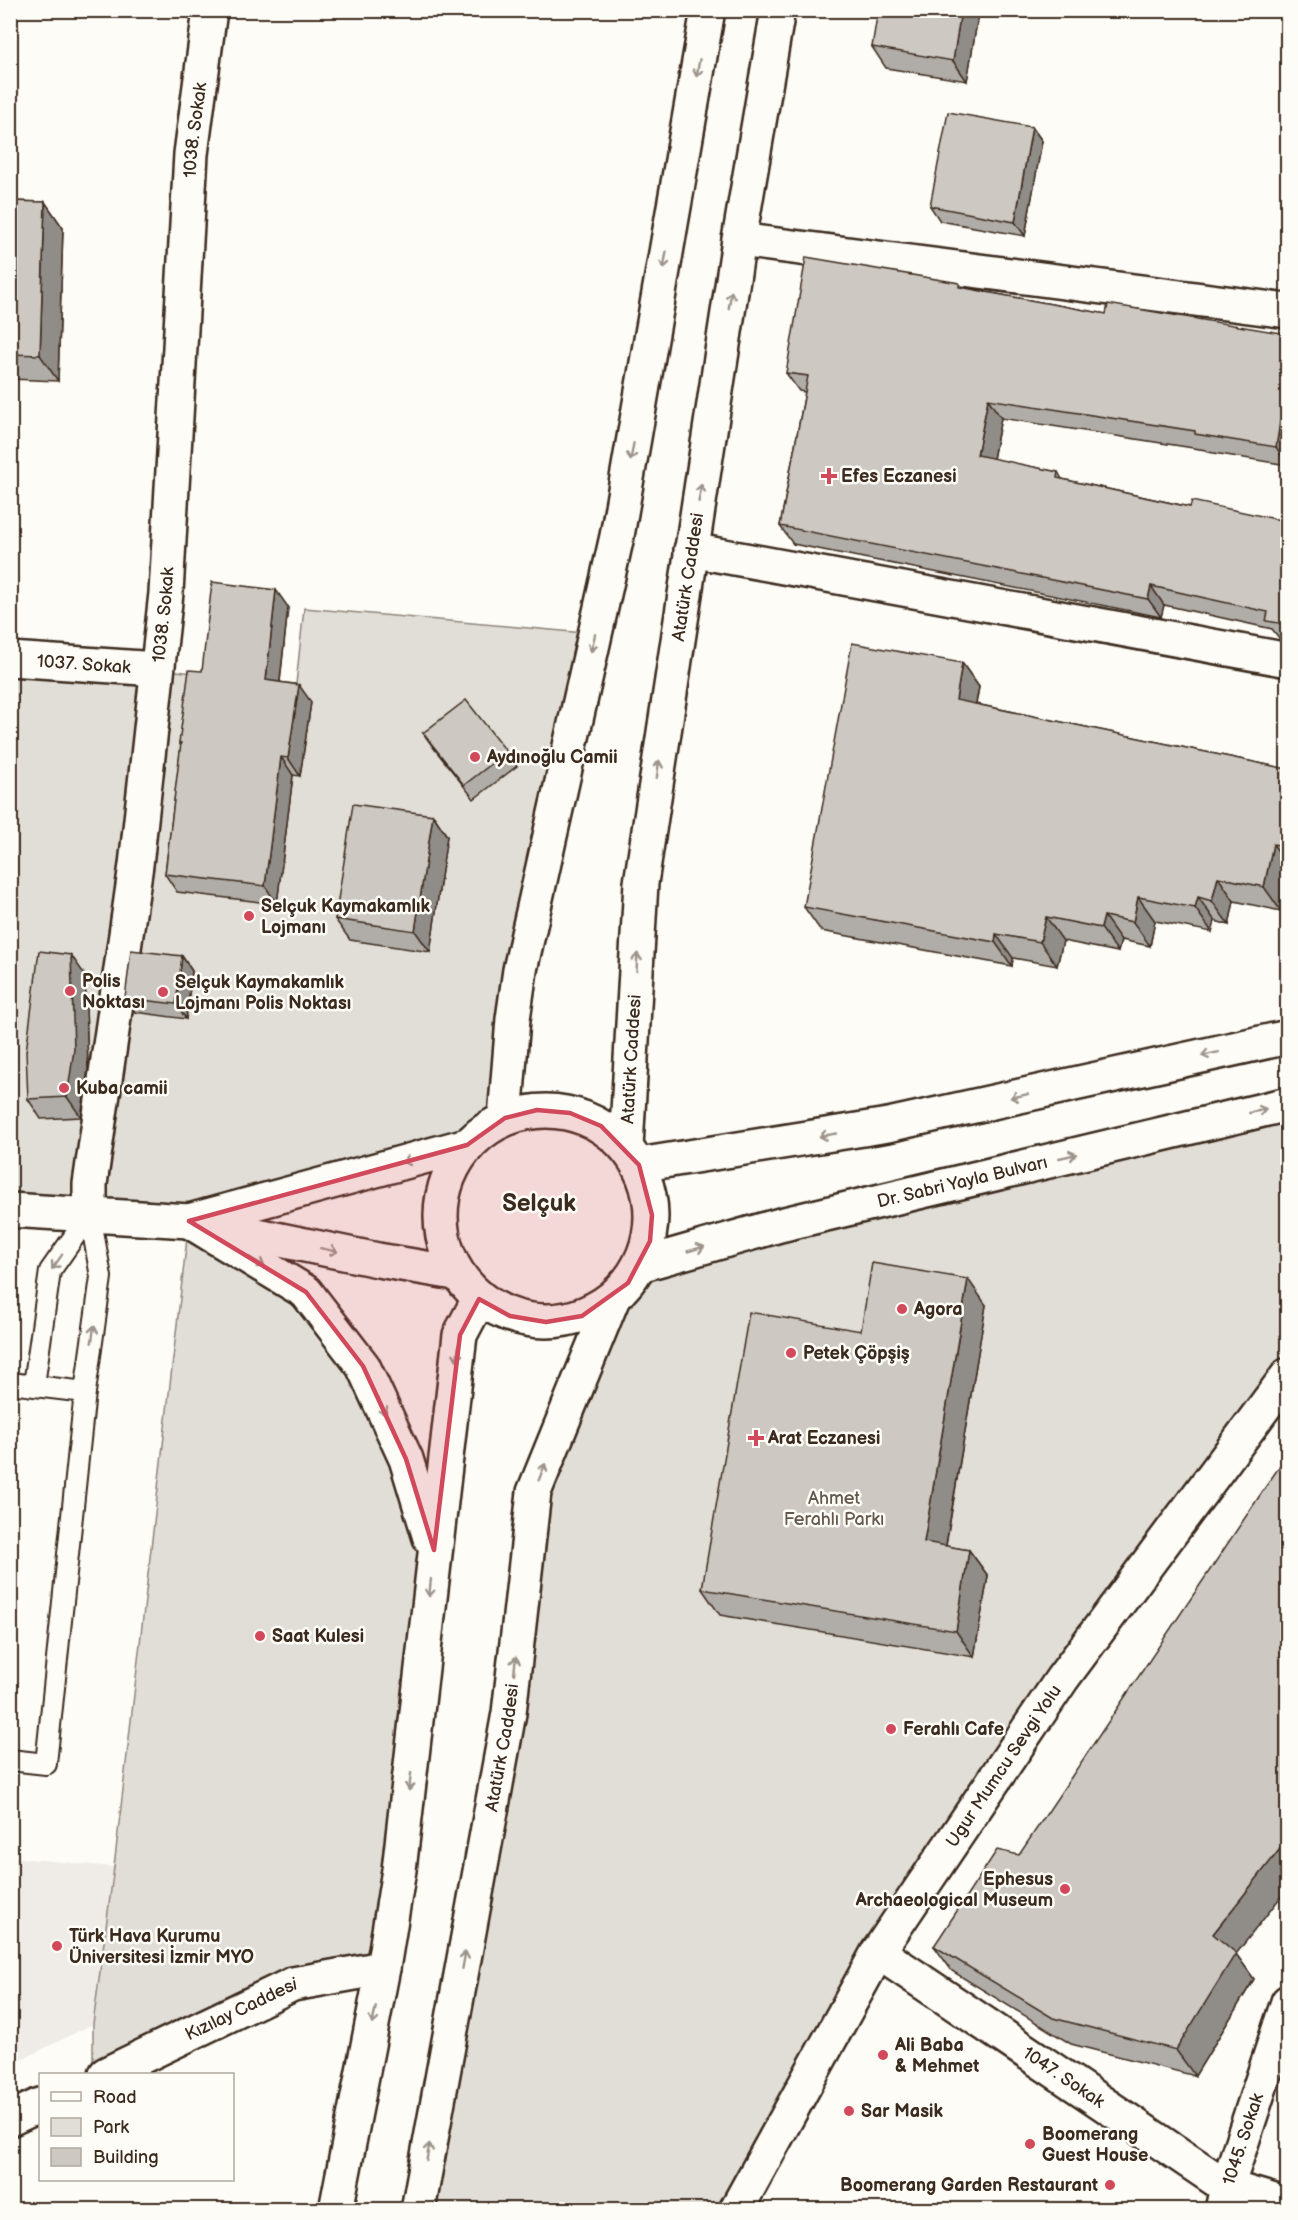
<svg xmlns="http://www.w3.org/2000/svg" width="1298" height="2220" font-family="'Balsamiq Sans',sans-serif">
<rect width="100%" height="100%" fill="#fdfcf7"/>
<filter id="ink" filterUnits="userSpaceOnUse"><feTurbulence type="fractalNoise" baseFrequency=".0167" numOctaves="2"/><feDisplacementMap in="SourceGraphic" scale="12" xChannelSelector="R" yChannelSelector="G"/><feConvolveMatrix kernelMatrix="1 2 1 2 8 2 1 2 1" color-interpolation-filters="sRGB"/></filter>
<g filter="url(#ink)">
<path fill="#efece7" d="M11,1857L113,1867L93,2024L11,2065Z"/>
<g fill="#e1ded7" stroke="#8e847a" stroke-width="1.5">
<path d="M304,608L595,634L505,1118L485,1130L467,1145L190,1221L306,1292L362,1366L434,1550L383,1968L93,2074V2024L114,1867L189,1221L11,1210V659L157,669L296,684Z"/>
<path d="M1287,1104V1375L1062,1679L736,2209L418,2210L534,1492L613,1298L628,1283L640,1265Z"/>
</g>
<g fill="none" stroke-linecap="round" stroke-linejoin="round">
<g stroke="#3b2a1e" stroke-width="24">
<g id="lane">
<path d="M10,1383L85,1392L46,1764L10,1760"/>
<path d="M34,1385L50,1271L90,1214"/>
<path d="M85,1392L101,1277L90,1214"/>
</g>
</g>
<g stroke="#3b2a1e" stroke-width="38">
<g id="street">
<path d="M739,240L1288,311"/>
<path d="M691,550L1288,660"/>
<path id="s1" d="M10,659L157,669"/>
<path id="s2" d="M90,1214V1184L136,865L166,593L191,154L210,10"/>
<path id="s3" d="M878,1952L1227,2187L1288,2205"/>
<path id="s4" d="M106,2074L293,1984L383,1968"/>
<path d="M10,2119L40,2105"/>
<path id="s5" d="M736,2210L878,1952L1062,1679L1288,1375"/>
<path id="s6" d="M1222,2210L1227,2187L1288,2002"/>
</g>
</g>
<g stroke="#3b2a1e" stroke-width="38">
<path id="secondary" d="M10,1210L189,1221"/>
</g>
<g stroke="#3b2a1e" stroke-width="38">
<g id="highway">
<circle cx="546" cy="1216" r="105"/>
<path d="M505,1118L513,1019L520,970L617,536L708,10"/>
<path id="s7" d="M626,1147L641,883L739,240L778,10"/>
<path d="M639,1165L888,1125L1288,1037"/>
<path d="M189,1221L306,1292L363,1366L406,1459L430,1538"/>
<path d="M189,1221L467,1145"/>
<path d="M212,1226L378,1260L455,1273"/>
<path id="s8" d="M640,1265L780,1225L1288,1104"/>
<path d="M336,2210L383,1968L399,1870L460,1335L479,1299"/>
<path id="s9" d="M418,2210L509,1713L534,1492L613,1298"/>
</g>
</g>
<use href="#lane" stroke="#fdfcf7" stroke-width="20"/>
<use href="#street" stroke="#fdfcf7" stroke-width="33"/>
<use href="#secondary" stroke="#fdfcf7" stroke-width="33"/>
<use href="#highway" stroke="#fdfcf7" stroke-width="33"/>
</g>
<g fill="#b0aca7" stroke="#3b2a1e" stroke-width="1.5">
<path d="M979,10L967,81L886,68L872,47Z"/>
<path d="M1032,127L1042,141L1025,236L940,221L930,206Z"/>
<path d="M10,201L45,202L63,228L58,381L10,379Z"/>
<path d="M959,283L963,288L1106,314L1287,334V465L1208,452L1206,450L1001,418L993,459L1058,472L1062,479L1190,507L1285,521L1287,507V641L1280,639L1272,629L1164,605L1161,617L793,544L780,526L805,392L799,391L786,373Z"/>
<path d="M288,607L280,682L311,702L300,776L293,775L277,904L177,892L165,874L181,746L179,743L202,671Z"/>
<path d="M962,663L979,687L976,704L1287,769V879L1281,911L1234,901L1229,925L1215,921L1212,932L1155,921L1150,946L1121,940L1118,952L1063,941L1057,966L1013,958L1012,966L821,931L804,907Z"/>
<path d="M423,733L507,752L517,766L474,799L433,747Z"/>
<path d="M433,815L447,836L430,952L350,940L335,919Z"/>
<path d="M182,956L192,971L186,1019L135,1012L125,998Z"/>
<path d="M85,975L88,1069L81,1117L41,1119L28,1099Z"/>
<path d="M986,1305L946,1546L969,1550L988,1576L974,1657L720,1615L702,1589L861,1331Z"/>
<path d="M934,1946L1236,1954L1254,1979L1195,2076L1071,2044L952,1971Z"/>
</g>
<g fill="#908c88" stroke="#3b2a1e" stroke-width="1.5">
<path d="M961,10H979L967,81L953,61Z"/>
<path d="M1032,127L1042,141L1025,236L1015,222Z"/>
<path d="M45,202L63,228L58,381L40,355Z"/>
<path d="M1287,379V464L1276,447Z"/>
<path d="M988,399L1001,418L990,474L977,455Z"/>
<path d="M1151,586L1164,605L1161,617L1148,599Z"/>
<path d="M276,590L288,607L278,698L266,680Z"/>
<path d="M962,663L979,687L972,724L956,700Z"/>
<path d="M299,685L311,702L300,776L288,758Z"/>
<path d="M281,757L293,775L277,904L265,886Z"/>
<path d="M433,815L447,836L430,952L415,931Z"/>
<path d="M1273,844L1287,864V879L1281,911L1264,887Z"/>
<path d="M1218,877L1234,901L1229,925L1212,901Z"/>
<path d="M1138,897L1155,921L1150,946L1133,922Z"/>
<path d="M1198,897L1215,921L1212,932L1195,908Z"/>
<path d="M1104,916L1121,940L1118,952L1101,928Z"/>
<path d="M1046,917L1063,941L1057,966L1040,942Z"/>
<path d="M996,934L1013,958L1012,966L995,942Z"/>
<path d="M71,955L85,975L88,1069L81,1117L67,1097Z"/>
<path d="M182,956L192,971L186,1019L176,1004Z"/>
<path d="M968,1279L986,1305L942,1568L924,1542Z"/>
<path d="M969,1550L988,1576L974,1657L956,1631Z"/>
<path d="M1287,1572V1590L1281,1581Z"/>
<path d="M1287,1840V1889L1236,1954L1254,1979L1195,2076L1176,2050L1213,1934Z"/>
</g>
<g fill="#cdc8c2" stroke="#3b2a1e" stroke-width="1.5">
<path d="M878,10H961L953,61L872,47Z"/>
<path d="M948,112L1032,127L1015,222L930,206Z"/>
<path d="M10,201L45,202L40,355L10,354Z"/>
<path d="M806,257L959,283V287L1106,314L1108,304L1287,334V379L1276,447L1195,434V431L988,399L977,455L1058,472L1057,478L1190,507L1192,501L1285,521L1287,507V628L1279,623L1266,621L1268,612L1151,586L1148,599L780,526L808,376L786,373Z"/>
<path d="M212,582L276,590L266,680L299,685L288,758L281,757L265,886L165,874L181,743H179L189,670L202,671Z"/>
<path d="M852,643L962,663L956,700L1287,769V838L1286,846L1273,844L1264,887L1218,877L1212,901L1198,897L1195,908L1138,897L1133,922L1104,916L1101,928L1046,917L1040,942L996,934L995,942L804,907Z"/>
<path d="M466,700L507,752L464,785L423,733Z"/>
<path d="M353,804L433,815L415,931L335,919Z"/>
<path d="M131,950L182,956L176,1004L125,998Z"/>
<path d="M39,951L71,955L74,1049L67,1097L28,1099L26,1052Z"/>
<path d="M872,1263L968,1279L924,1542L969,1550L956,1631L702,1589L749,1312L861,1331Z"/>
<path d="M1287,1455V1572L1281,1581L1287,1585V1840L1213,1934L1236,1953L1176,2050L1053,2018L934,1946L997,1850L1019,1855Z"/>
</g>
<defs><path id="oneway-shaft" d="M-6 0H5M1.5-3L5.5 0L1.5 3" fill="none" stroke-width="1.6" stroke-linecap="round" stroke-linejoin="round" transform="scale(1.5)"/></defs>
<g stroke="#9c938a">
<use href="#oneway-shaft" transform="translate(698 68) rotate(100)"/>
<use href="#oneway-shaft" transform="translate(665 260) rotate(100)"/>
<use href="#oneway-shaft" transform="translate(730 300) rotate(-81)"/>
<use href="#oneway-shaft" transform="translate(632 452) rotate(100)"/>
<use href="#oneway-shaft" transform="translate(700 493) rotate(-81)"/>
<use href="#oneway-shaft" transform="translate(593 643) rotate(103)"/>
<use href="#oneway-shaft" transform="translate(658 769) rotate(-82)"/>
<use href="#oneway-shaft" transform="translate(637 962) rotate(-87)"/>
<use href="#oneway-shaft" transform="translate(1210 1054) rotate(168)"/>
<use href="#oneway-shaft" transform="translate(1019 1096) rotate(168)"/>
<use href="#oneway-shaft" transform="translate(1258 1111) rotate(-13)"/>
<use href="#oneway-shaft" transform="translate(828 1135) rotate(170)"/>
<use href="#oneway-shaft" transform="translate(1068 1156) rotate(-13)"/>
<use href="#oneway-shaft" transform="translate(411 1160) rotate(165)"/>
<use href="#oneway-shaft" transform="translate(696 1249) rotate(-16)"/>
<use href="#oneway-shaft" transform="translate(329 1250) rotate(12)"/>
<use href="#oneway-shaft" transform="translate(57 1262) rotate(125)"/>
<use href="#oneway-shaft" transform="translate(257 1262) rotate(31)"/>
<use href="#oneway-shaft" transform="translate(93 1334) rotate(-82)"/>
<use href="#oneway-shaft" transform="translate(458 1352) rotate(97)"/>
<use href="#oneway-shaft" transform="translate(382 1407) rotate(65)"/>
<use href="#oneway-shaft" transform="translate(542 1472) rotate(-68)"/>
<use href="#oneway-shaft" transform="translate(430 1588) rotate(96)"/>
<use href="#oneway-shaft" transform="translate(515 1665) rotate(-84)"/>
<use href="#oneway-shaft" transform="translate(410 1782) rotate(97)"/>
<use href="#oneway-shaft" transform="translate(464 1960) rotate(-80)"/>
<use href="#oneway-shaft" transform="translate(374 2016) rotate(101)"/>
<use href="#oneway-shaft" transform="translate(428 2152) rotate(-80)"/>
</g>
</g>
<path fill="#d1495b" fill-opacity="0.2" stroke="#d1495b" stroke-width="4.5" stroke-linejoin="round" d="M537,1110L570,1113L601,1126L639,1165L652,1215L650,1241L628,1283L582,1316L546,1322L510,1316L479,1299L460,1335L434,1550L406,1459L363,1366L306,1292L189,1221L467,1145L505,1118Z"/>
<g fill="#d1495b" stroke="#fdfcf7" stroke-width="2">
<path d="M826 467h6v6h6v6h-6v6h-6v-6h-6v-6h6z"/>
<circle cx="475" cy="757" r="6"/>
<circle cx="249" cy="916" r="6"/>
<circle cx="70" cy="991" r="6"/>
<circle cx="163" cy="992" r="6"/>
<circle cx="64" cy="1088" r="6"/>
<circle cx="902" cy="1309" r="6"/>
<circle cx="791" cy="1353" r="6"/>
<path d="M753 1429h6v6h6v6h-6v6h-6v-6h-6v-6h6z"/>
<circle cx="260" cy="1636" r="6"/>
<circle cx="891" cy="1729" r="6"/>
<circle cx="1065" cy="1889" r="6"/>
<circle cx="57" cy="1946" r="6"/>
<circle cx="883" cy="2055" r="6"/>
<circle cx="849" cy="2111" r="6"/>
<circle cx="1030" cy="2144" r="6"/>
<circle cx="1110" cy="2185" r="6"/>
</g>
<g text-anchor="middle" stroke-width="5" stroke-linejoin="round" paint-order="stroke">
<g font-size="18" fill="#3b2a1e" stroke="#fdfcf7">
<text dy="6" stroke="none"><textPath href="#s2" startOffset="1090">1038. Sokak</textPath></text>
<text dy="6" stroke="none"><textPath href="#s7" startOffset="574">Atatürk Caddesi</textPath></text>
<text dy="6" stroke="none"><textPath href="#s2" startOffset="604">1038. Sokak</textPath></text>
<text dy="6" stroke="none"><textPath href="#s1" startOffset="74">1037. Sokak</textPath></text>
<text dy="6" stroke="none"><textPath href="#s7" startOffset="88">Atatürk Caddesi</textPath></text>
<text dy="6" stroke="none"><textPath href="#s8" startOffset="333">Dr. Sabri Yayla Bulvarı</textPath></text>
<text dy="6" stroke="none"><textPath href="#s9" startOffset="470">Atatürk Caddesi</textPath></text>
<text dy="6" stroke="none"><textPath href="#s5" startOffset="519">Ugur Mumcu Sevgi Yolu</textPath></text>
<text dy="6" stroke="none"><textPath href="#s4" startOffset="150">Kızılay Caddesi</textPath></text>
<text dy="6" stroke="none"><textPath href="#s3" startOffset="224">1047. Sokak</textPath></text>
<text dy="6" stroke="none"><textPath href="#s6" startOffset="74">1045. Sokak</textPath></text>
</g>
<g font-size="18" font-weight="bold" fill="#3b2a1e" stroke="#fdfcf7" text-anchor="start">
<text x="841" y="482">Efes Eczanesi</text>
<text x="487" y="763">Aydınoğlu Camii</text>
<text x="261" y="912">Selçuk Kaymakamlık<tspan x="261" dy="21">Lojmanı</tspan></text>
<text x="82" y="987">Polis<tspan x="82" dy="21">Noktası</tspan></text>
<text x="175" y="988">Selçuk Kaymakamlık<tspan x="175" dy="21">Lojmanı Polis Noktası</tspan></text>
<text x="76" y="1094">Kuba camii</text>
<text x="914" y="1315">Agora</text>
<text x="803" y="1359">Petek Çöpşiş</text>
<text x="768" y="1444">Arat Eczanesi</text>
<text x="272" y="1642">Saat Kulesi</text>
<text x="903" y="1735">Ferahlı Cafe</text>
<text x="1053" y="1885" text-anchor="end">Ephesus<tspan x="1053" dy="21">Archaeological Museum</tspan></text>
<text x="69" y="1942">Türk Hava Kurumu<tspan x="69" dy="21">Üniversitesi İzmir MYO</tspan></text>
<text x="895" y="2051">Ali Baba<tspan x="895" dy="21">&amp; Mehmet</tspan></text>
<text x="861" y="2117">Sar Masik</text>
<text x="1042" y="2140">Boomerang<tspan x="1042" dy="21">Guest House</tspan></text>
<text x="1098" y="2191" text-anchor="end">Boomerang Garden Restaurant</text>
</g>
<g font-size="18" fill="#64574c" stroke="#fdfcf7">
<text x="834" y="1504">Ahmet<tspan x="834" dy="21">Ferahlı Parkı</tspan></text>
</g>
<g font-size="24" font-weight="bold" fill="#3b2a1e" stroke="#fdfcf7">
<text x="539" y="1211">Selçuk</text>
</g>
</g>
<rect width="1298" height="2220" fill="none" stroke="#fdfcf7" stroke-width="36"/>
<rect x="18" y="18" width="1262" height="2184" fill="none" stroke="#3b2a1e" stroke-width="2" filter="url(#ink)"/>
<rect x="39" y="2073" width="195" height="108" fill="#fdfcf7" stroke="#afa8a0" stroke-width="1.5"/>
<rect x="51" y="2092" width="30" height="9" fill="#fdfcf7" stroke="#afa8a0" stroke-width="1.5"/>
<text x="93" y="2103" font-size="18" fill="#3b2a1e">Road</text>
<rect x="51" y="2118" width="30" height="18" fill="#e1ded7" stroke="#afa8a0" stroke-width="1.5"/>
<text x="93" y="2133" font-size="18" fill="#3b2a1e">Park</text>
<rect x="51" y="2148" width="30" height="18" fill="#cdc8c2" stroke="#afa8a0" stroke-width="1.5"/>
<text x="93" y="2163" font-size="18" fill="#3b2a1e">Building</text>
</svg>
